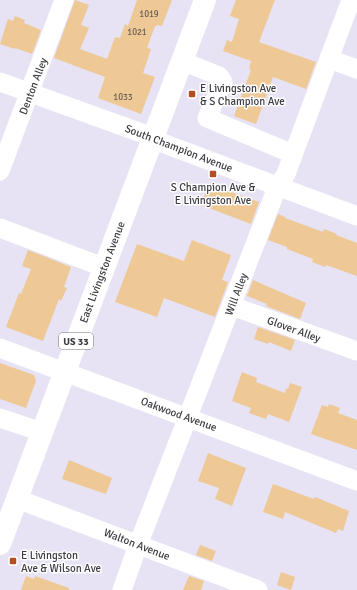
<svg xmlns="http://www.w3.org/2000/svg" width="357" height="590" font-family="Signika,sans-serif">
<rect width="100%" height="100%" fill="#e7e3f4"/>
<g fill="#eec895">
<path d="M75,0L89,5L81,25L89,28L80,49L107,59L115,37L120,38L125,24L128,26L137,0H172L162,26L157,25V26H155L147,48L151,49L143,73L155,77L141,114L98,98L105,77L54,58Z"/>
<path d="M236,0H275L259,42L316,62L306,89L273,77L256,124L234,116L251,70L249,69L251,61L223,51L227,40L232,42L239,19L230,16Z"/>
<path d="M15,16L25,20L24,23L41,30L32,54L15,48V49L0,44L8,19L13,21Z"/>
<path d="M209,184L259,202L251,224L201,205Z"/>
<path d="M278,214L285,217V218L323,232L324,229L337,234L336,235L357,243V276L326,265L325,267L312,262L313,259L287,249V247L268,240Z"/>
<path d="M192,240L231,255L222,280L228,282L215,317L164,298L157,317L115,302L137,244L184,261Z"/>
<path d="M28,250L71,267L64,287L67,288L61,301L59,299L43,341L6,327L19,293L21,294L31,269L22,266Z"/>
<path d="M253,280L306,303L300,319L266,306L267,304L247,296Z"/>
<path d="M258,327L295,340L291,351L269,342L268,344L254,339Z"/>
<path d="M0,363L34,375L36,381L26,408L0,399Z"/>
<path d="M242,372L257,378L256,382L285,393L286,388L288,389L290,383L302,387L289,422L268,414L266,419L249,413L251,408L232,401Z"/>
<path d="M329,404L340,408L338,413L357,420V450L311,434L322,405L328,407Z"/>
<path d="M208,453L246,468L232,506L215,499L219,488L198,481Z"/>
<path d="M69,460L112,478L106,494L62,479Z"/>
<path d="M273,484L314,499L315,497L349,511L343,531L338,529L336,533L285,512L283,519L263,512Z"/>
<path d="M200,545L216,551L212,561L196,555Z"/>
<path d="M281,572L295,577L291,590L277,585Z"/>
<path d="M26,576L34,579L35,576L69,588V590H21Z"/>
<path d="M189,576L204,581L201,590H183Z"/>
</g>
<g fill="none" stroke-linecap="round" stroke-linejoin="round">
<g stroke="#fff" stroke-width="19">
<path d="M329,59L357,69"/>
<path d="M182,61L219,76L223,82L207,118L293,154"/>
<path d="M0,82L147,135L157,141L357,216"/>
<path d="M0,171L64,0"/>
<path d="M0,228L103,267"/>
<path d="M232,306L357,351"/>
<path d="M0,348L357,481"/>
<path d="M0,418L42,432"/>
<path d="M17,499L258,590"/>
<path d="M122,590L138,545L273,198L278,186L286,174L351,0"/>
</g>
<path stroke="#fff" stroke-width="22" d="M0,544L205,0"/>
</g>
<g fill="#b44e23" stroke="#fff" stroke-width="1.5">
<rect x="188" y="90" width="8" height="8" rx="2"/>
<rect x="209" y="170" width="8" height="8" rx="2"/>
<rect x="9" y="557" width="8" height="8" rx="2"/>
</g>
<g text-anchor="middle" stroke-width="3" stroke-linejoin="round" paint-order="stroke">
<g font-size="9" fill="#695f57">
<text x="149" y="17">1019</text>
<text x="137" y="35">1021</text>
<text x="123" y="100">1033</text>
</g>
<rect fill="#fff" stroke="#77767b" stroke-width="1" x="59" y="333" width="34" height="16" rx="3"/>
<g font-size="10" font-weight="bold" fill="#3d3c42">
<text x="76" y="345">US 33</text>
</g>
<g font-size="11" fill="#3d3c42" stroke="#fff">
<text transform="translate(33 86) rotate(-69)" y="4">Denton Alley</text>
<text transform="translate(179 148) rotate(21)" y="4">South Champion Avenue</text>
<text transform="translate(102 272) rotate(-69)" y="4">East Livingston Avenue</text>
<text transform="translate(236 294) rotate(-69)" y="4">Will Alley</text>
<text transform="translate(294 329) rotate(20)" y="4">Glover Alley</text>
<text transform="translate(179 414) rotate(20)" y="4">Oakwood Avenue</text>
<text transform="translate(137 544) rotate(21)" y="4">Walton Avenue</text>
</g>
<g font-size="11" fill="#3d3c42" stroke="#fff" text-anchor="start">
<text x="200" y="92">E Livingston Ave<tspan x="200" dy="13">&amp; S Champion Ave</tspan></text>
<text x="213" y="191" text-anchor="middle">S Champion Ave &amp;<tspan x="213" dy="13">E Livingston Ave</tspan></text>
<text x="21" y="559">E Livingston<tspan x="21" dy="13">Ave &amp; Wilson Ave</tspan></text>
</g>
</g>
</svg>
